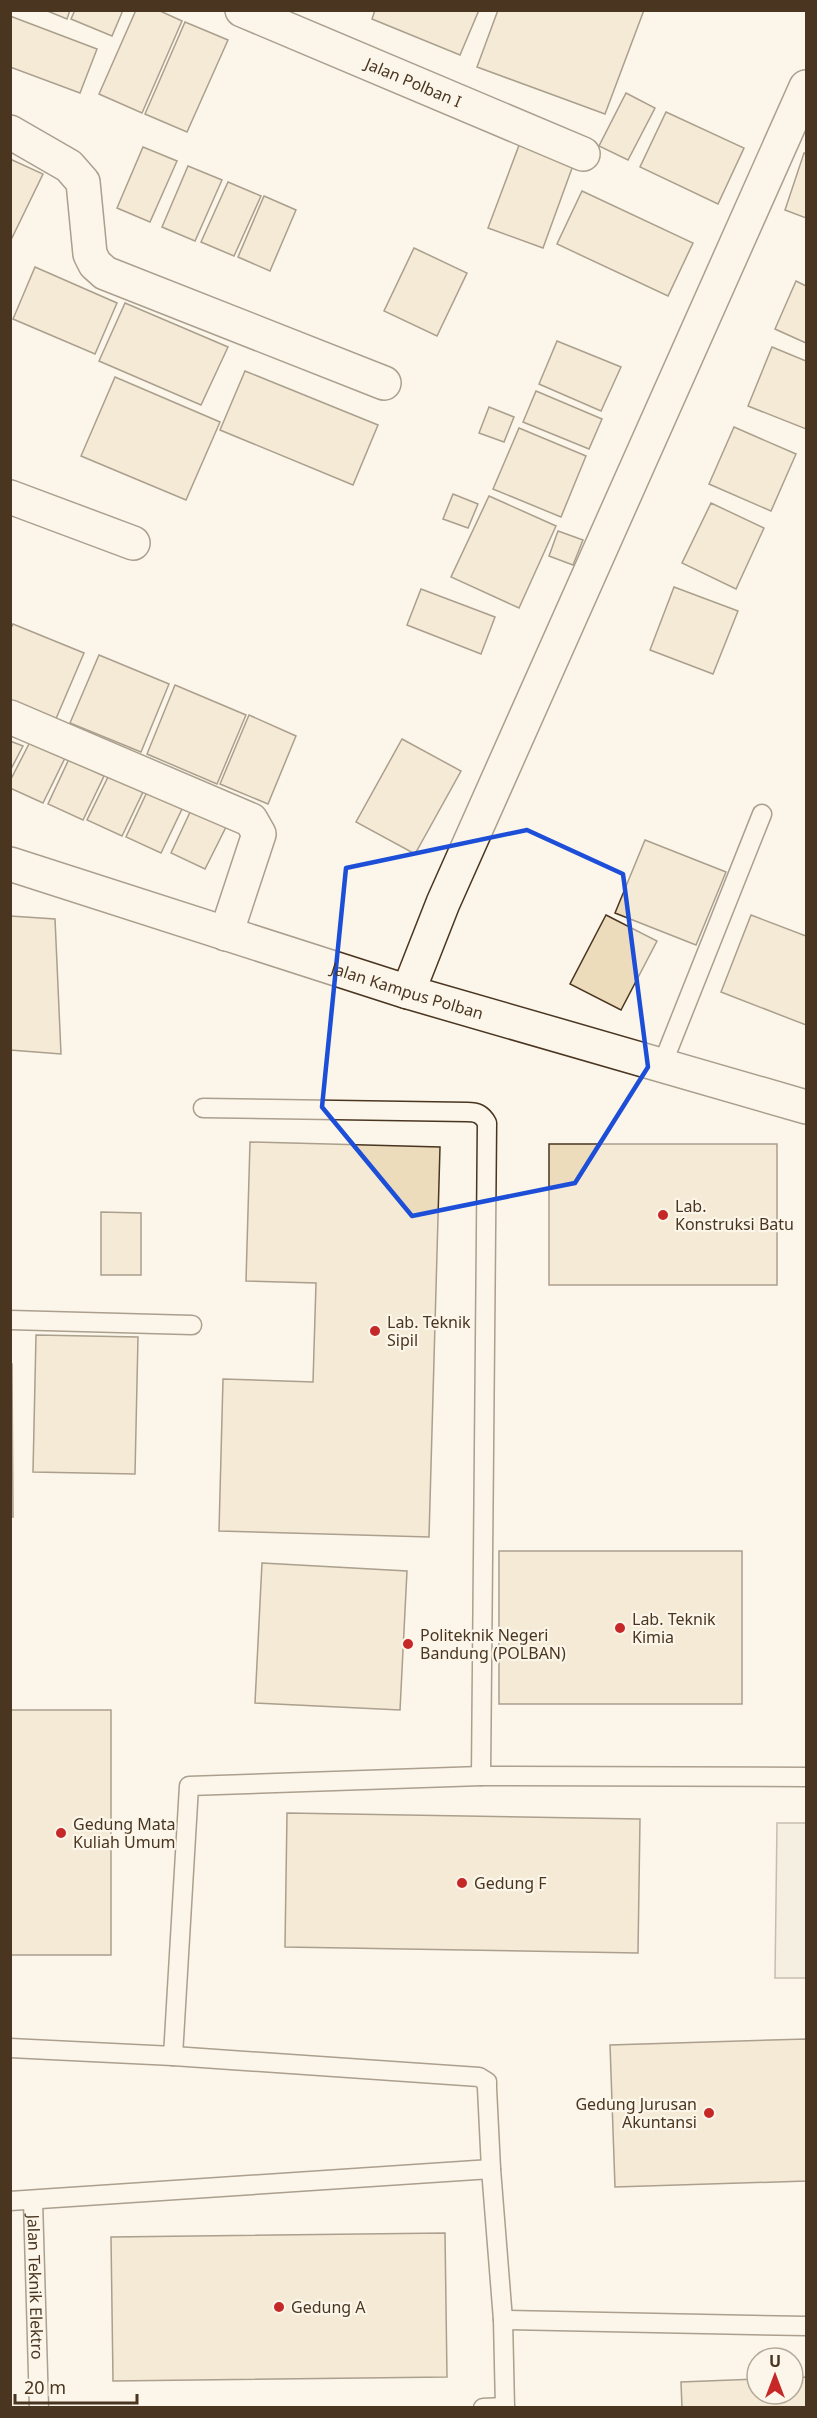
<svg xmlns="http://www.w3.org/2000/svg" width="817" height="2418" font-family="'Noto Sans',sans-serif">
<rect width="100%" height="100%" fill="#fbf6e9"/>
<path fill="#ede7d9" stroke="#887966" stroke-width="1.5" d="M777,1823H806V1978H775Z"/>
<g fill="#ecdcbc" stroke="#4a3520" stroke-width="1.5">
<path d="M45,10H70L67,19Z"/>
<path d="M75,10H123L112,36L71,19Z"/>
<path d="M136,10H158L182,21L142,113L99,94Z"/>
<path d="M375,10H479L460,55L372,19Z"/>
<path d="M498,10H644L605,114L477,67Z"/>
<path d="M10,16L97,49L80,93L10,67Z"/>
<path d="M185,22L228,40L187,132L145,114Z"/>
<path d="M626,93L655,108L628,160L599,146Z"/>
<path d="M666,112L744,148L718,204L640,167Z"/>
<path d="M521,140L575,160L543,248L488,228Z"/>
<path d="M143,147L177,161L150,222L117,208Z"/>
<path d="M804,153L806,154V218L785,210Z"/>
<path d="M10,159L43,174L10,242Z"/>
<path d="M188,166L222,180L195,241L162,227Z"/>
<path d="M228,182L261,196L234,256L201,242Z"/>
<path d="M582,191L693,243L668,296L557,244Z"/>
<path d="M264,196L296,210L270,271L238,257Z"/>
<path d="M414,248L467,273L437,336L384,311Z"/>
<path d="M35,267L117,303L95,354L13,319Z"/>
<path d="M796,281L806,286V343L775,329Z"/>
<path d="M125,303L228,347L201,405L99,361Z"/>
<path d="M557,341L621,367L601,411L539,384Z"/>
<path d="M772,347L806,361V429L748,406Z"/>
<path d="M245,371L378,425L353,485L220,430Z"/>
<path d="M115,377L220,422L186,500L81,456Z"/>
<path d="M536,391L602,419L589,449L523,422Z"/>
<path d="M489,407L514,417L504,442L479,433Z"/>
<path d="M734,427L796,454L771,511L709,484Z"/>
<path d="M519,428L586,456L561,517L493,489Z"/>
<path d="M453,494L478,504L468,528L443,519Z"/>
<path d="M489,496L556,526L519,608L451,577Z"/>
<path d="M711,503L764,528L736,589L682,563Z"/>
<path d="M558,531L583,540L573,565L549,556Z"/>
<path d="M674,587L738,611L713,674L650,650Z"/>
<path d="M421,589L495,617L481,654L407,625Z"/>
<path d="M13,624L84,653L55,721L10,703V630Z"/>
<path d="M99,655L169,684L141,752L70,723Z"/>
<path d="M175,685L246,715L217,784L147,754Z"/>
<path d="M249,715L296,736L268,804L220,784Z"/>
<path d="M402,739L461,771L415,854L356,822Z"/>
<path d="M10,741L23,746L10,771Z"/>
<path d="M30,742L65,758L43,803L10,788V781Z"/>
<path d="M69,759L104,776L83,820L48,804Z"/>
<path d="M109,775L143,792L122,836L87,820Z"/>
<path d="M147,792L182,809L161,853L126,837Z"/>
<path d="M192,808L227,825L205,869L171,853Z"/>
<path d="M645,840L726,872L696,945L615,913Z"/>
<path d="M606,915L657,941L621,1010L570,984Z"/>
<path d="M751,915L806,936V1025L721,992Z"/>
<path d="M10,916L55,919L61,1054L10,1050Z"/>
<path d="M250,1142L440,1147L429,1537L219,1531L223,1379L313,1382L316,1283L246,1281Z"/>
<rect x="549" y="1144" width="228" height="141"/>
<path d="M101,1212L141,1213V1275H101Z"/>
<path d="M36,1335L138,1337L135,1474L33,1472Z"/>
<path d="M10,1364H12L13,1517H10Z"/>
<rect x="499" y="1551" width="243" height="153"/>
<path d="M262,1563L407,1571L400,1710L255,1703Z"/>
<rect x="10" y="1710" width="101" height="245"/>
<path d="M287,1813L640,1819L638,1953L285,1947Z"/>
<path d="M806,2039V2181L615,2187L610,2045Z"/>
<path d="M445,2233L447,2377L113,2381L111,2237Z"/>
<path d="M806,2377V2408H682L681,2382L757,2379V2394H793V2378Z"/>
</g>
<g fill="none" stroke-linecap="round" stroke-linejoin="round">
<g stroke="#4a3520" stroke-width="21">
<g id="service">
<path d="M662,1065L762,814"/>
<path d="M203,1108L467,1112C477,1112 482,1114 487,1123L481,1776"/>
<path d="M10,1320L192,1325"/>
<path d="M10,2048L173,2056L189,1786L481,1776L806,1777"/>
<path d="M173,2056L479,2077L487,2082V2088L491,2169"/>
<path d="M10,2201L491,2169L503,2320L505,2408"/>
<path id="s1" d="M33,2201L39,2408"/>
<path d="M503,2320L806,2326"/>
<path d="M483,2408L505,2407"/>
</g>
</g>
<g stroke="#4a3520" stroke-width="36">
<g id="minor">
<path id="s2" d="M242,10L583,154"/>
<path d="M10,132L69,166L83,182L90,254L95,264L105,273L384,383"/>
<path d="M10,497L133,543"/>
<path d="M10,717L251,820L259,834L226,934"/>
<path d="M408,992L443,903L806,87"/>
</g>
</g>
<g stroke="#4a3520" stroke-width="36">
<g id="tertiary">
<path id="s3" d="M10,864L408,992L806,1107"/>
</g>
</g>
<use href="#service" stroke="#fbf6e9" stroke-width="18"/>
<use href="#minor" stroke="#fbf6e9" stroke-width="33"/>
<use href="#tertiary" stroke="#fbf6e9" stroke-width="33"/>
</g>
<path d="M0 0H817V2418H0ZM527,830L623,874L648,1067L575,1183L412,1216L322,1107L346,868Z" fill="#fbf6e9" fill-opacity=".55" fill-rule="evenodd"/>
<path fill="none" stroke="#1d4ed8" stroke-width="4.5" stroke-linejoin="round" d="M527,830L623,874L648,1067L575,1183L412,1216L322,1107L346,868Z"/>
<g fill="#c62828" stroke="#fbf6e9" stroke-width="2">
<circle cx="663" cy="1215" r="6"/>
<circle cx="375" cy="1331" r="6"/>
<circle cx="620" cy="1628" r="6"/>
<circle cx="408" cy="1644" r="6"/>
<circle cx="61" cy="1833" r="6"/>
<circle cx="462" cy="1883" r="6"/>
<circle cx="709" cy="2113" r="6"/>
<circle cx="279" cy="2307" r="6"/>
</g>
<g text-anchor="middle" stroke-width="4.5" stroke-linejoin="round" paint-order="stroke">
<g font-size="16" fill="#4a3520" stroke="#fbf6e9">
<text dy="6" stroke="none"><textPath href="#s2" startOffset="186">Jalan Polban I</textPath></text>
<text dy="6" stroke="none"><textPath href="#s3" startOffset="417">Jalan Kampus Polban</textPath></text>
<text dy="6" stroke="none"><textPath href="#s1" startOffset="86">Jalan Teknik Elektro</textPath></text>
</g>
<g font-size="16" fill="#4a3520" stroke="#fbf6e9" text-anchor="start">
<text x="675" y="1212">Lab.<tspan x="675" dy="18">Konstruksi Batu</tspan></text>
<text x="387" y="1328">Lab. Teknik<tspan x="387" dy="18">Sipil</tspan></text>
<text x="632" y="1625">Lab. Teknik<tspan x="632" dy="18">Kimia</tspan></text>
<text x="420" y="1641">Politeknik Negeri<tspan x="420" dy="18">Bandung (POLBAN)</tspan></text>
<text x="73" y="1830">Gedung Mata<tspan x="73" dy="18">Kuliah Umum</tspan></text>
<text x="474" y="1889">Gedung F</text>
<text x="697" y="2110" text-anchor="end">Gedung Jurusan<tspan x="697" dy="18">Akuntansi</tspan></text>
<text x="291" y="2313">Gedung A</text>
</g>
</g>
<rect width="817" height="2418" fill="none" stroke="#4a3520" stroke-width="24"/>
<g transform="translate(775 2376)"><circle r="28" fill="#fbf6e9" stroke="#b4a999" stroke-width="1.5"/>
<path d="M0-4.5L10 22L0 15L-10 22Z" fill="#c62828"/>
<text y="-9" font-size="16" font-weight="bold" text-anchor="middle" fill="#4a3520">U</text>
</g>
<path d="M15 2394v9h122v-9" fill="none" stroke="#4a3520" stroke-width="3"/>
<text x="24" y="2394" font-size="18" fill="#4a3520" stroke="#fbf6e9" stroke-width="4.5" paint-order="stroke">20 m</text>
</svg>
